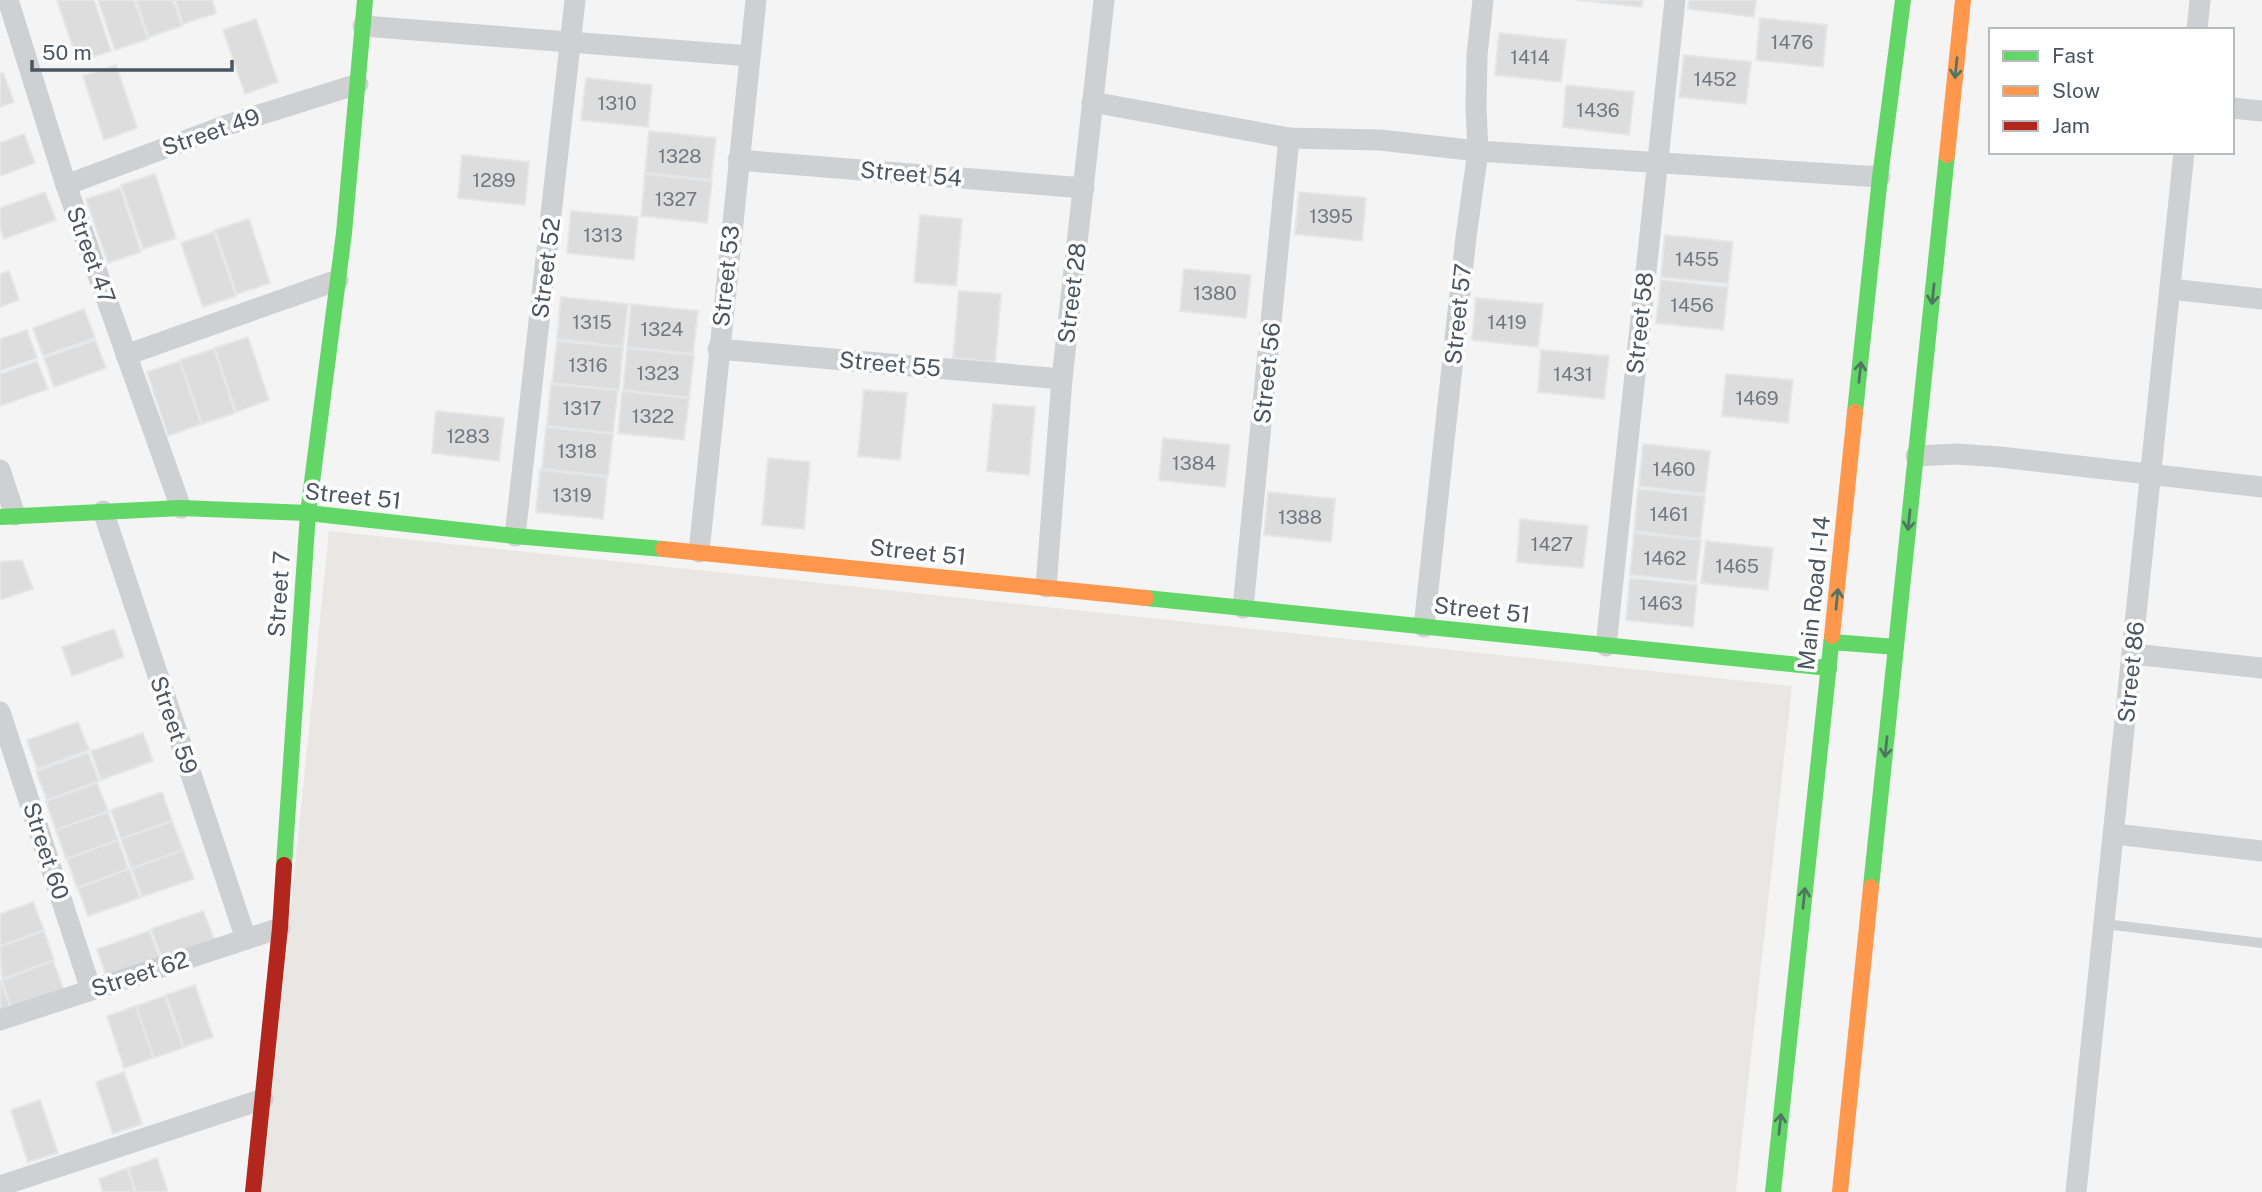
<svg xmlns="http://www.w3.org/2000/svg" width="2262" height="1192" font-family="'Public Sans',sans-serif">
<rect width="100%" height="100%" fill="#f4f4f4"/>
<path fill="#e8e7e3" d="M329,531L1792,686L1736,1192H262Z"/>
<g fill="#ddddde" stroke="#e5e6e7" stroke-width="2">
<path d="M57,0H94L111,51L78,62Z"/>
<path d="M98,0H134L148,39L115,50Z"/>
<path d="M136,0H173L182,26L149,37Z"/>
<path d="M175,0H212L216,13L183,24Z"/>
<path d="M1577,0H1643L1642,7Z"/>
<path d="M1689,0H1756L1754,17L1688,9Z"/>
<path d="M1760,18L1827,25L1823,67L1756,60Z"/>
<path d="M256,19L278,82L245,94L223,30Z"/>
<path d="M1499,33L1566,40L1561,82L1495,75Z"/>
<path d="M1684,55L1751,62L1746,104L1679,97Z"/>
<path d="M116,65L137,128L104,140L83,76Z"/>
<path d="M3,73L14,102L0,107V74Z"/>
<path d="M586,78L652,85L648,127L581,120Z"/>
<path d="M1566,85L1634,92L1629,135L1563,127Z"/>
<path d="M649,131L716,138L711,180L645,173Z"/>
<path d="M24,134L35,163L0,176V143Z"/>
<path d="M462,155L529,162L525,205L458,198Z"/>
<path d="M155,174L176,238L143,249L121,185Z"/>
<path d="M645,174L712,181L707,223L641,216Z"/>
<path d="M120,188L141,252L108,263L86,199Z"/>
<path d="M45,192L56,220L4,239L0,228V208Z"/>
<path d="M1299,192L1366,198L1362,241L1295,234Z"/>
<path d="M571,211L638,217L634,260L567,253Z"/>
<path d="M920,215L962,219L956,286L914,282Z"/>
<path d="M249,219L270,283L237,294L215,230Z"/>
<path d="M214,232L236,296L203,307L181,243Z"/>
<path d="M1665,235L1733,242L1728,284L1661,277Z"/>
<path d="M1184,269L1251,275L1246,318L1180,311Z"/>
<path d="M9,271L19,300L0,307V274Z"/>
<path d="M1661,280L1728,287L1723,330L1656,323Z"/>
<path d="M959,291L1001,294L995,362L953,358Z"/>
<path d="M561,297L628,304L623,347L557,339Z"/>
<path d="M1476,298L1543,304L1538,347L1472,340Z"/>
<path d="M631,304L698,311L693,354L627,347Z"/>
<path d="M84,309L95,338L43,356L33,328Z"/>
<path d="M27,330L37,358L0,371V339Z"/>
<path d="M248,337L269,400L236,412L215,348Z"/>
<path d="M95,340L106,368L54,387L44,358Z"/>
<path d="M557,341L623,347L619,390L552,383Z"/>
<path d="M627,348L694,355L689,398L623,390Z"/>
<path d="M214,349L235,413L202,424L180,360Z"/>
<path d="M1541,350L1609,356L1604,399L1538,392Z"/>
<path d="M37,361L48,389L0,406V374Z"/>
<path d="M180,361L201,424L168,436L147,372Z"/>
<path d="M1726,374L1793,380L1788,423L1722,416Z"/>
<path d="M551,384L618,390L613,433L547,426Z"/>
<path d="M864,390L907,393L900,460L858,456Z"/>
<path d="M622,391L689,398L684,440L618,433Z"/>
<path d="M993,404L1035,407L1029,475L987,471Z"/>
<path d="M436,411L504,418L499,461L432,453Z"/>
<path d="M546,427L613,434L608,476L542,469Z"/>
<path d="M1163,438L1230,445L1225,487L1159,480Z"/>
<path d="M1643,444L1710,451L1705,494L1639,486Z"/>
<path d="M768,458L810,462L804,529L762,525Z"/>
<path d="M540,470L607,477L603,519L536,512Z"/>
<path d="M1638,489L1705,496L1700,539L1634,531Z"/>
<path d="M1268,492L1335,499L1331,542L1264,535Z"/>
<path d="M1520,519L1588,526L1583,568L1517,562Z"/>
<path d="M1634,533L1701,540L1696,582L1630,575Z"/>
<path d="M1706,541L1773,548L1768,590L1701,583Z"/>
<path d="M22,560L33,589L0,600V562Z"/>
<path d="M1630,578L1697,585L1693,627L1626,620Z"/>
<path d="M114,629L124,657L72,676L62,647Z"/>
<path d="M78,722L89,750L37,769L27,740Z"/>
<path d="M143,733L153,761L101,780L91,751Z"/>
<path d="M88,753L99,781L47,800L36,771Z"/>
<path d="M97,783L108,811L56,830L46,801Z"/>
<path d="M162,792L172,821L121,839L111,810Z"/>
<path d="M108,812L118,840L66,859L56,830Z"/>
<path d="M172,821L183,850L131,868L121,839Z"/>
<path d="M118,840L128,869L77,888L67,859Z"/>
<path d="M183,850L194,879L142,897L132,869Z"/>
<path d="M129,869L140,898L88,916L78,888Z"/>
<path d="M33,902L44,930L0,946V914Z"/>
<path d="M203,911L214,939L162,958L151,929Z"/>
<path d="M44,931L54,960L2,979L0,947Z"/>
<path d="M149,931L160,959L107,978L97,949Z"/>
<path d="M53,961L64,990L12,1009L2,980Z"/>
<path d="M0,980L11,1009L0,1013Z"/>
<path d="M195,985L213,1037L184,1047L166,995Z"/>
<path d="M165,996L183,1048L154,1058L136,1006Z"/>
<path d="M136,1006L153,1058L124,1068L107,1016Z"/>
<path d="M124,1072L142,1124L113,1134L96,1082Z"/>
<path d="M40,1100L58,1153L28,1162L11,1110Z"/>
<path d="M157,1158L168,1192H136L128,1168Z"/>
<path d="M127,1168L135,1192H103L99,1179Z"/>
</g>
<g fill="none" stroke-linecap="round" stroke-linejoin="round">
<path stroke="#ced0d2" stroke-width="10" d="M2105,924L2262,943"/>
<g stroke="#ced0d2" stroke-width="21">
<path d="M8,0L66,185L181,508"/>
<path d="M363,26L750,56"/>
<path d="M2197,30L2200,0"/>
<path d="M1092,102L1289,138L1380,140L1478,151L1880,177"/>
<path d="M2232,108L2262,111"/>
<path d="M738,160L1084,188"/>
<path d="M66,185L227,125L358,84"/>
<path d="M2170,289L2262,299"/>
<path d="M718,349L1062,379"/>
<path d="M126,355L338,280"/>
<path d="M1916,456L1956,454L2000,457L2262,487"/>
<path d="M0,470L15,515"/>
<path d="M103,511L246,939"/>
<path d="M515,536L575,0"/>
<path d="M699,552L756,0"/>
<path d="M1046,587L1062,379L1104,0"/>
<path d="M1243,608L1289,138"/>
<path d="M1424,627L1466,237L1478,151L1476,108L1477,55L1483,0"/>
<path d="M1606,646L1675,0"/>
<path d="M2133,654L2262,668"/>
<path d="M0,712L91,990"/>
<path d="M2115,834L2262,851"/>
<path d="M0,1020L280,928"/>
<path d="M0,1186L263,1099"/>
<path d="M2076,1192L2184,152"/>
</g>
<g stroke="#63d668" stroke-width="16">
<path d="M1855,412L1880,177L1903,0"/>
<path d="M0,517L181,508L308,513L515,536L663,549"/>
<path d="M1146,598L1829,668"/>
<path d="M1832,642L1896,647"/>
<path d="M284,865L308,513L344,233L365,0"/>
<path d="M1871,887L1947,155"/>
<path d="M1773,1192L1832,636"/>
</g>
<g stroke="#ff974d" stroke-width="16">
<path d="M1947,155L1963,0"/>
<path d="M663,549L1146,598"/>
<path d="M1832,636L1855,412"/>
<path d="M1840,1192L1871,887"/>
</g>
<path stroke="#b3261e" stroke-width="16" d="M253,1192L280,928L284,865"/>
</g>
<defs><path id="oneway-shaft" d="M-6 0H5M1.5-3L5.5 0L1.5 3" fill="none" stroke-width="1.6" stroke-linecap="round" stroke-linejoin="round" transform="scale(1.75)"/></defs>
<g stroke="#507663">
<use href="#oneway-shaft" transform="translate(1956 68) rotate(96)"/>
<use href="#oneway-shaft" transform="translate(1933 294) rotate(96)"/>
<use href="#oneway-shaft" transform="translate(1860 372) rotate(-84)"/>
<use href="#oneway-shaft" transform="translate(1909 520) rotate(96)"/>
<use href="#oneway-shaft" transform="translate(1837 599) rotate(-84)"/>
<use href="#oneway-shaft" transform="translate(1886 747) rotate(96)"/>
<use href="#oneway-shaft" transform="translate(1804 898) rotate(-84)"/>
<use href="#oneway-shaft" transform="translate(1780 1124) rotate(-84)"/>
</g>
<g text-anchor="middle" stroke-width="7" stroke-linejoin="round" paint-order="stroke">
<g font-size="19" fill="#707881">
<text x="1792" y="49">1476</text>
<text x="1530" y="64">1414</text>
<text x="1715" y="86">1452</text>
<text x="617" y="110">1310</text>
<text x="1598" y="117">1436</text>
<text x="680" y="163">1328</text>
<text x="494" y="187">1289</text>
<text x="676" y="206">1327</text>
<text x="1331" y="223">1395</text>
<text x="603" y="242">1313</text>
<text x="1697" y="266">1455</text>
<text x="1215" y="300">1380</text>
<text x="1692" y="312">1456</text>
<text x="592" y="329">1315</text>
<text x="1507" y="329">1419</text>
<text x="662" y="336">1324</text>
<text x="588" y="372">1316</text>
<text x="658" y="380">1323</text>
<text x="1573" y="381">1431</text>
<text x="1757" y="405">1469</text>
<text x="582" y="415">1317</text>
<text x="653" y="423">1322</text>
<text x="468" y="443">1283</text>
<text x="577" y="458">1318</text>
<text x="1194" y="470">1384</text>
<text x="1674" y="476">1460</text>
<text x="572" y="502">1319</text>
<text x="1669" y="521">1461</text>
<text x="1300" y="524">1388</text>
<text x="1552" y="551">1427</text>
<text x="1665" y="565">1462</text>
<text x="1737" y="573">1465</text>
<text x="1661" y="610">1463</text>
</g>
<g font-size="23" fill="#4a5661" stroke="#fff">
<text transform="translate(211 132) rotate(-19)" y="8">Street 49</text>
<text transform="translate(911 174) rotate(5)" y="8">Street 54</text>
<text transform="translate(91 255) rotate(70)" y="8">Street 47</text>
<text transform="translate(546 268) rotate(-83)" y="8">Street 52</text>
<text transform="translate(726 276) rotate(-84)" y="8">Street 53</text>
<text transform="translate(1072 293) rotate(-83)" y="8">Street 28</text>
<text transform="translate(1458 314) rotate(-84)" y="8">Street 57</text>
<text transform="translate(1640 323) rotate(-84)" y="8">Street 58</text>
<text transform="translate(890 364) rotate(5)" y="8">Street 55</text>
<text transform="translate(1267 373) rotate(-84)" y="8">Street 56</text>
<text transform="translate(353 496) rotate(6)" y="8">Street 51</text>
<text transform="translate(918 552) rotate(6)" y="8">Street 51</text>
<text transform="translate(1814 593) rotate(-84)" y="8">Main Road I-14</text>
<text transform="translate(279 594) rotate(-86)" y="8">Street 7</text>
<text transform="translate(1482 610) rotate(6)" y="8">Street 51</text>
<text transform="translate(2131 672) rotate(-84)" y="8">Street 86</text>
<text transform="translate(174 725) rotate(71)" y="8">Street 59</text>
<text transform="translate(46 851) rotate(72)" y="8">Street 60</text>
<text transform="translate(140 974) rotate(-18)" y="8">Street 62</text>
</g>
</g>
<rect x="1989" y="28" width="245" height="126" fill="#ffffff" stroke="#b7bbc0" stroke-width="2"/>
<rect x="2003" y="51" width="35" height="10" fill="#63d668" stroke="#b7bbc0" stroke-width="2"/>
<text x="2052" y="63" font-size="21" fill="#4a5661">Fast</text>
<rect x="2003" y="86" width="35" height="10" fill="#ff974d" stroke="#b7bbc0" stroke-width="2"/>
<text x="2052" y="98" font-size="21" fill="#4a5661">Slow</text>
<rect x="2003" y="121" width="35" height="10" fill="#b3261e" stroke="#b7bbc0" stroke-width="2"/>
<text x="2052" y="133" font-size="21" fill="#4a5661">Jam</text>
<path d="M32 60v10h200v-10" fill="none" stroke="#4a5661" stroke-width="3.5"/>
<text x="42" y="60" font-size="21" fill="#4a5661" stroke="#ffffff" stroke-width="5" paint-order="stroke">50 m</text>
</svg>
